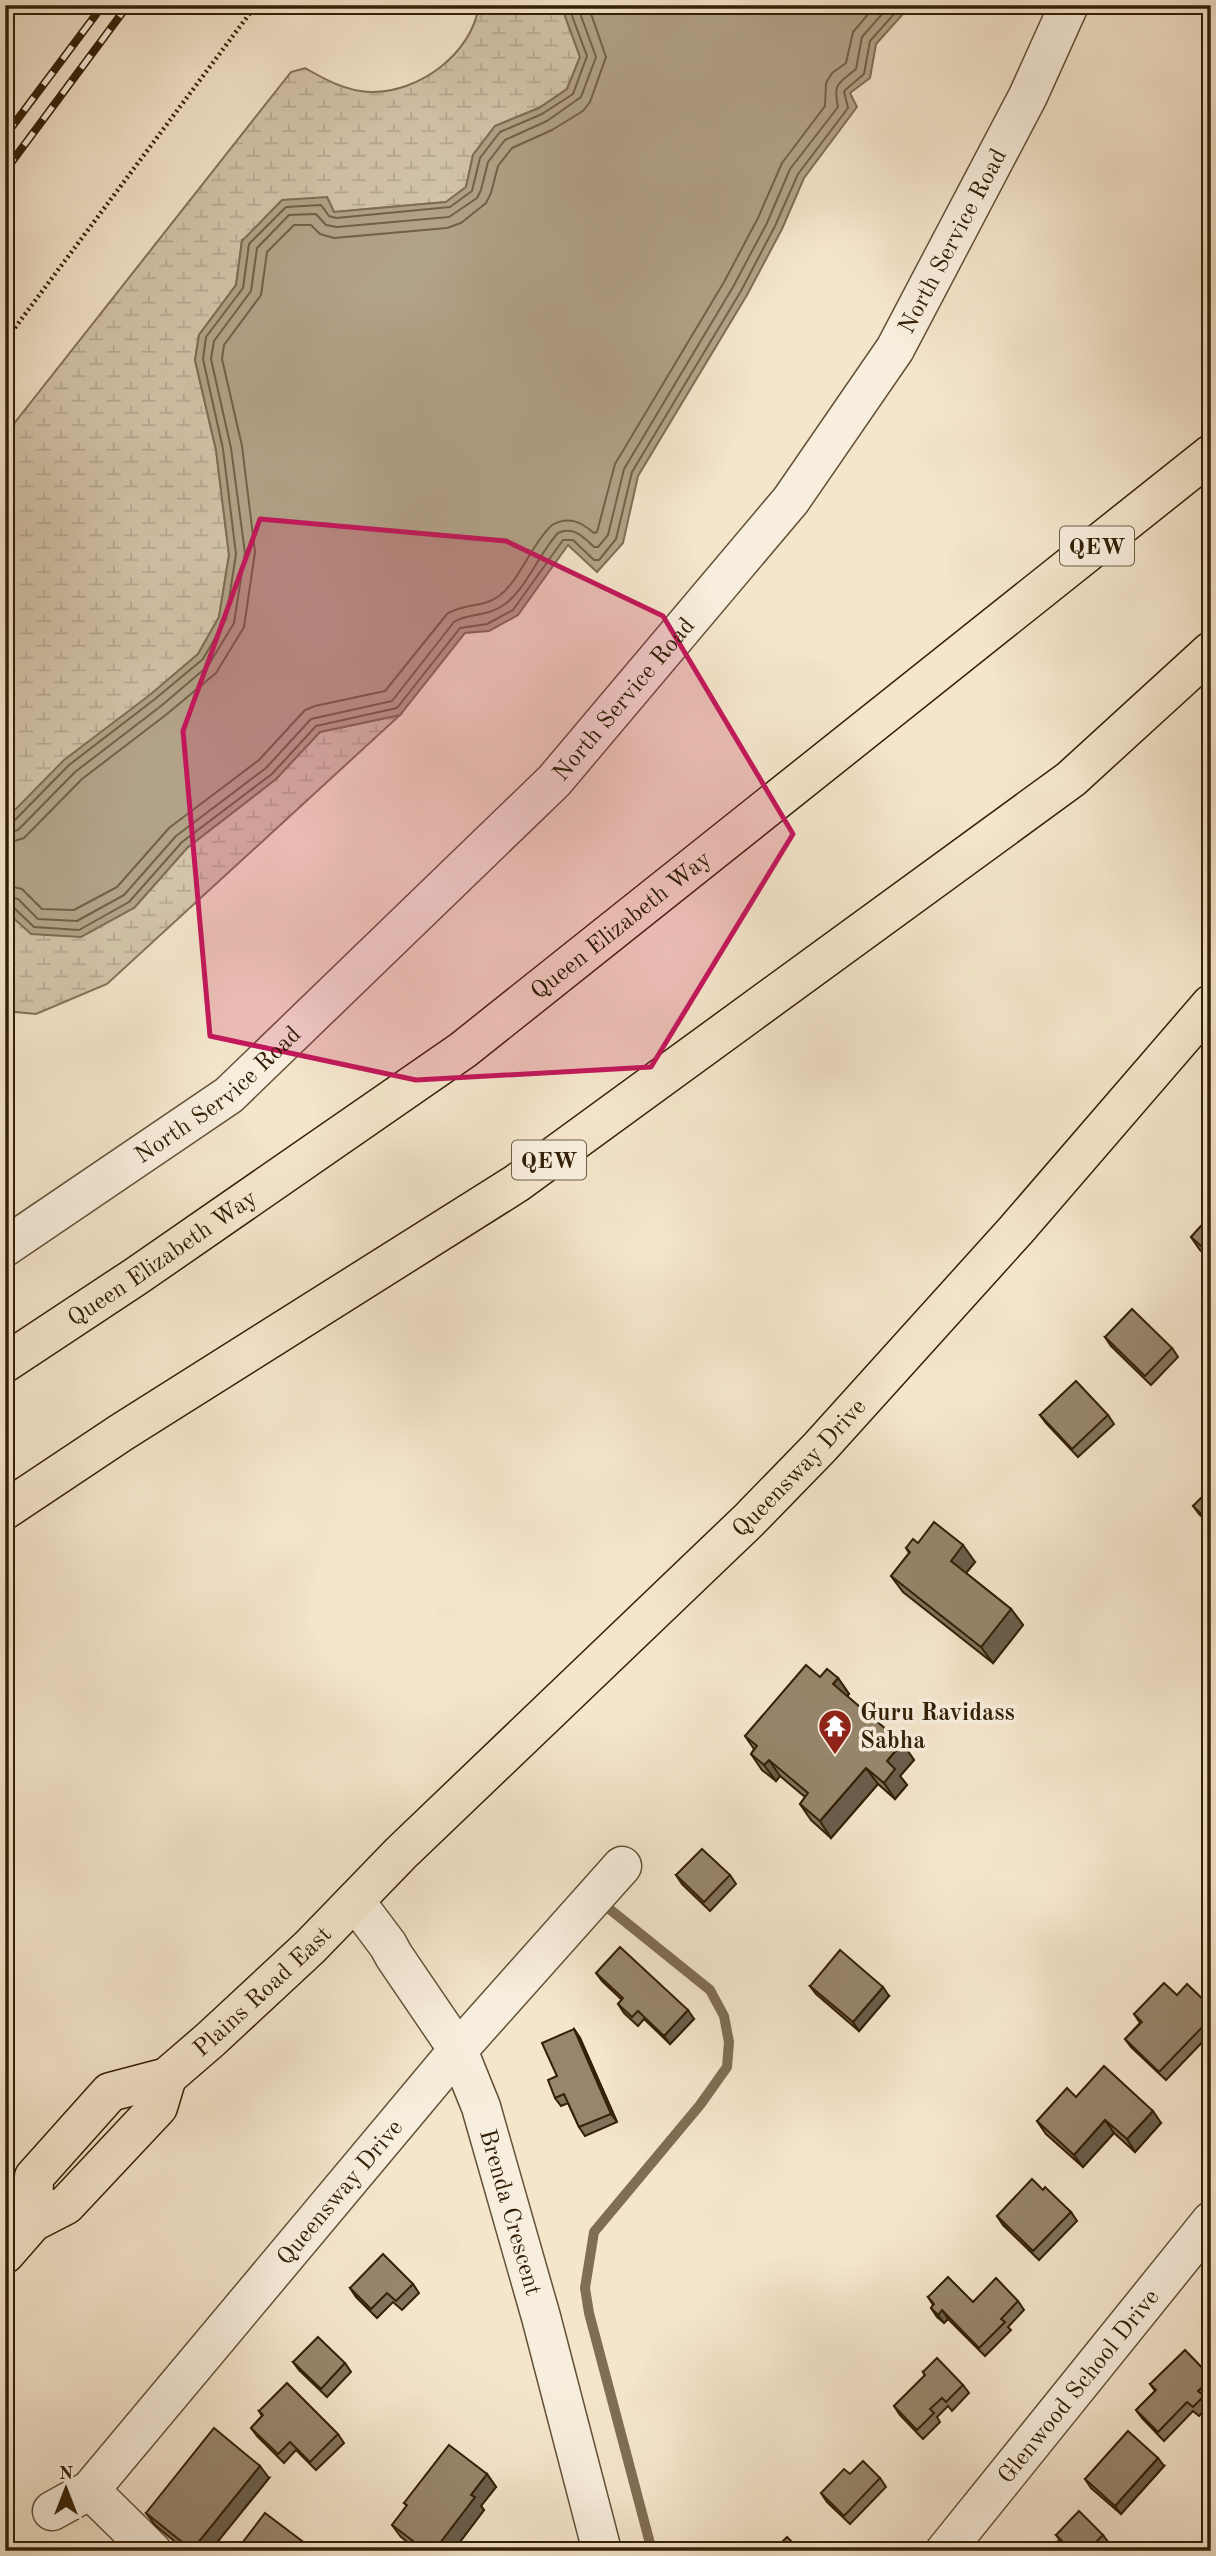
<svg xmlns="http://www.w3.org/2000/svg" width="1216" height="2556" font-family="'Old Standard TT',serif">
<defs>
<pattern id="wetland-marsh" width="20" height="14" patternUnits="userSpaceOnUse" patternTransform="scale(1.75)"><rect width="20" height="14" fill="#d3c4aa"/><path d="M1 5h8M5 5V1M11 12h8M15 12V8" fill="none" stroke="#b6a891"/></pattern>
</defs>
<rect width="100%" height="100%" fill="#f4e5cb"/>
<filter id="stains"><feTurbulence type="fractalNoise" baseFrequency=".00286" numOctaves="4"/><feColorMatrix values="0 0 0 0 .2 0 0 0 0 .09 0 0 0 0 .02 0 0 0 .5 -.17"/></filter>
<radialGradient id="worn" r=".72"><stop offset=".6" stop-color="#630" stop-opacity="0"/><stop offset="1" stop-color="#630" stop-opacity=".3"/></radialGradient>
<g fill="url(#wetland-marsh)" stroke="#837258" stroke-width="2">
<path d="M479,5H561L580,57L567,89L539,108L495,126L473,155L466,187L446,202L334,212L327,197L242,240L236,285L199,335L195,360L216,450L229,555L219,617L198,654L5,820V435L291,72L305,68C326,80 346,91 370,92C419,93 472,54 479,5Z"/>
<path d="M400,715L107,984L36,1014L5,1011V904L9,914L134,908L187,848L276,779L320,732Z"/>
</g>
<path fill="#b2a288" stroke="#7f6e54" stroke-width="2" d="M561,5H911L876,44L870,78L850,93L857,107L804,178L782,229L747,295L638,476L623,543L597,572L568,545L518,615L489,631L465,633L400,715L320,732L276,779L187,848L134,908L81,937L31,934L9,914L5,904V820L64,760L151,694L198,654L219,617L229,555L216,450L195,360L199,335L236,285L242,241L282,200L327,197L334,212L446,202L466,187L473,155L495,126L539,108L567,89L580,57Z"/>
<g fill="none" stroke-linecap="round" stroke-linejoin="round">
<g stroke="#726147" stroke-width="2">
<path d="M5,825L13,822L69,765L155,699L203,659L226,619L236,554L223,449L203,359L206,337L243,288L249,244L286,207L321,205L329,216L336,218L450,207L472,191L480,158L500,132L542,114L573,94L587,56L568,5"/>
<path d="M5,833L18,830L75,772L161,706L208,666L234,623L245,553L231,448L211,359L214,341L251,291L257,248L289,215L316,214L326,225L337,227L449,217L477,198L481,190L488,162L505,140L547,121L581,97L596,57L577,5"/>
<path d="M5,844L24,838L82,779L167,714L216,673L244,627L255,552L242,446L222,359L224,345L261,295L267,252L294,225H311L320,234L334,238L447,228L461,223L486,203L491,193L498,166L512,148L552,130L583,111L590,102L606,57L588,5"/>
<path d="M5,885L22,889L42,909L74,910L117,887L169,828L259,760L305,710L315,706L385,691L447,614C463,603 483,608 499,596C521,579 531,544 552,525C568,516 580,521 594,533L597,532L615,464L724,282L758,218L782,163L825,106L826,83L832,73L846,63L853,32L876,5"/>
<path d="M5,896L18,899L38,919L77,921L124,895L176,836L266,768L311,719L392,701L454,622C469,612 486,618 505,604C526,589 540,552 558,533C574,526 583,537 594,547H598L608,535L624,469L733,287L767,223L790,169L838,107C833,83 838,84 856,69L862,37L890,5"/>
<path d="M5,905L12,906L34,927L79,930L129,902L182,842L272,774L316,726L397,708L460,628L487,624L513,610L563,540H573L594,560H599L616,539L632,472L741,291L775,226L798,174L848,108L844,91L864,74L870,41L902,5"/>
</g>
<path stroke="#7f6e54" stroke-width="10" d="M602,1903L710,1990L724,2016L729,2042L727,2067L700,2105L594,2232L585,2288L589,2313L652,2551"/>
<g stroke="#635137" stroke-width="41">
<g id="minor">
<path id="s1" d="M5,1247L229,1095L554,781L791,500L895,349L1028,96L1069,5"/>
<path id="s2" d="M355,1901L388,1945L394,1956L458,2050L481,2107L541,2317L602,2551"/>
<path d="M90,2490L152,2551"/>
<path id="s3" d="M52,2511L90,2490L458,2050L622,1866"/>
<path id="s4" d="M945,2551L1211,2221"/>
</g>
</g>
<g stroke="#332006" stroke-width="41">
<g id="major">
<path id="s5" d="M33,2222L34,2177L110,2092L167,2077L211,2039L310,1947L401,1853L749,1520L820,1447L1016,1230L1211,1004"/>
<path d="M5,2254L33,2222L66,2205L158,2107L167,2077"/>
</g>
</g>
<g stroke="#332006" stroke-width="41">
<g id="highway">
<path id="s6" d="M5,1363L135,1277L463,1050L1211,454"/>
<path d="M5,1510L122,1432L517,1183L1071,779L1211,651"/>
</g>
</g>
<path stroke="#332006" stroke-width="4.5" stroke-dasharray="2 3.5" stroke-linecap="butt" d="M5,341L256,5"/>
<use href="#minor" stroke="#f8eedd" stroke-width="38"/>
<use href="#major" stroke="#f4e5cb" stroke-width="38"/>
<use href="#highway" stroke="#f4e5cb" stroke-width="38"/>
<g stroke="#332006" stroke-width="8">
<g id="rail">
<path d="M5,136L103,5"/>
<path d="M5,171L128,5"/>
</g>
</g>
<use href="#rail" stroke="#f8eedd" stroke-width="5" stroke-dasharray="16" stroke-linecap="butt"/>
</g>
<g fill="#82735d" stroke="#332006" stroke-width="2">
<path d="M1211,1210V1260L1200,1250L1191,1237L1209,1218L1207,1215Z"/>
<path d="M1105,1337L1172,1348L1178,1357L1151,1385L1111,1346Z"/>
<path d="M1040,1415H1108L1114,1424L1078,1457L1046,1423Z"/>
<path d="M1211,1490V1525L1199,1514L1193,1506Z"/>
<path d="M918,1543L975,1562L966,1573L1011,1609L1023,1625L993,1663L903,1592L891,1576L909,1553L906,1548Z"/>
<path d="M820,1677L838,1678L849,1694L847,1696L902,1743L914,1760L900,1776L907,1785L895,1799L878,1784L831,1838L811,1820L800,1804L805,1797L780,1776L776,1781L762,1770L751,1754L754,1749L745,1736Z"/>
<path d="M676,1875H730L736,1884L710,1911L682,1884Z"/>
<path d="M596,1973L694,2019L670,2044L644,2019L638,2026L624,2013L618,2004L622,2000L602,1981Z"/>
<path d="M810,1986L889,1996L859,2031L816,1994Z"/>
<path d="M1177,1995L1211,2007V2033L1166,2080L1131,2047L1125,2039L1140,2023L1134,2014Z"/>
<path d="M574,2029L580,2038L617,2122L585,2136L579,2127L568,2103L561,2106L555,2098L557,2076Z"/>
<path d="M1076,2097L1161,2123L1135,2152L1114,2133L1083,2167L1046,2134L1037,2121Z"/>
<path d="M1043,2190L1071,2212L1077,2221L1039,2260L1003,2225L997,2216Z"/>
<path d="M413,2284L419,2293L402,2310L393,2302L377,2318L356,2297L350,2288Z"/>
<path d="M928,2297L973,2302L1018,2301L1024,2310L1008,2327L1011,2330L985,2356L948,2319L944,2323L937,2317L931,2308L933,2305Z"/>
<path d="M293,2362L345,2363L351,2372L327,2397L299,2370Z"/>
<path d="M923,2372L963,2385L969,2393L952,2411L948,2406L937,2417L940,2422L923,2439L900,2415L894,2406L925,2376Z"/>
<path d="M1211,2377V2394L1205,2399L1210,2405L1199,2416L1193,2411L1164,2441L1142,2418L1136,2410L1155,2391L1150,2384Z"/>
<path d="M259,2411L338,2434L344,2443L316,2470L296,2450L284,2463L257,2436L251,2428L262,2416Z"/>
<path d="M1164,2466L1121,2514L1091,2488L1085,2479Z"/>
<path d="M487,2474L496,2487L481,2506L484,2510L453,2551H419L401,2537L392,2525L407,2506L404,2503Z"/>
<path d="M850,2474L880,2478L886,2487L850,2524L827,2502L821,2493Z"/>
<path d="M269,2478L210,2551H186L155,2525L146,2513Z"/>
<path d="M1056,2535H1103L1109,2543L1102,2551H1069L1062,2543Z"/>
</g>
<g fill="#6a5e4c" stroke="#332006" stroke-width="2">
<path d="M963,1545L975,1562L962,1578L951,1561Z"/>
<path d="M1011,1609L1023,1625L993,1663L981,1647Z"/>
<path d="M838,1678L849,1694L844,1700L833,1684Z"/>
<path d="M902,1743L914,1760L900,1776L907,1785L895,1799L884,1783L887,1761Z"/>
<path d="M769,1760L780,1776L776,1781L764,1765Z"/>
<path d="M866,1768L878,1784L831,1838L820,1821Z"/>
<path d="M883,1987L889,1996L859,2031L853,2022Z"/>
<path d="M688,2010L694,2019L670,2044L664,2036Z"/>
<path d="M574,2029L580,2038L617,2122L611,2114Z"/>
<path d="M1153,2111L1161,2123L1135,2152L1127,2139Z"/>
<path d="M1105,2120L1114,2133L1083,2167L1074,2155Z"/>
<path d="M942,2310L948,2319L944,2323L938,2315Z"/>
<path d="M1158,2458L1164,2466L1121,2514L1115,2506Z"/>
<path d="M260,2466L269,2478L210,2551H193L192,2550Z"/>
<path d="M487,2474L496,2487L481,2506L484,2510L453,2551H434L471,2495Z"/>
</g>
<g fill="#97866c" stroke="#332006" stroke-width="2">
<path d="M1211,1210V1255L1191,1237L1209,1217L1207,1215Z"/>
<path d="M1132,1309L1172,1348L1145,1376L1105,1337Z"/>
<path d="M1076,1381L1108,1415L1072,1449L1040,1415Z"/>
<path d="M1210,1489L1211,1490V1523L1193,1506Z"/>
<path d="M934,1522L963,1545L951,1561L1011,1609L981,1647L891,1576L910,1552L906,1548L913,1539L918,1543Z"/>
<path d="M806,1665L820,1677L827,1669L838,1678L833,1684L902,1743L887,1761L895,1769L884,1783L866,1768L820,1821L800,1804L808,1793L769,1760L764,1765L751,1754L757,1746L745,1736Z"/>
<path d="M702,1849L730,1875L704,1902L676,1875Z"/>
<path d="M620,1947L688,2010L664,2036L638,2011L632,2017L618,2004L623,1998L596,1973Z"/>
<path d="M840,1950L883,1987L853,2022L810,1986Z"/>
<path d="M1164,1983L1177,1995L1187,1984L1211,2007V2018L1159,2072L1125,2039L1142,2022L1134,2014Z"/>
<path d="M574,2029L611,2114L579,2127L564,2094L555,2098L548,2080L557,2076L542,2043Z"/>
<path d="M1104,2066L1153,2111L1127,2139L1105,2120L1074,2155L1037,2121L1067,2088L1076,2097Z"/>
<path d="M1032,2179L1043,2190L1045,2187L1071,2212L1033,2251L997,2216Z"/>
<path d="M383,2254L413,2284L396,2301L387,2293L371,2309L350,2288Z"/>
<path d="M948,2277L973,2302L996,2278L1018,2301L1001,2319L1005,2322L979,2348L942,2310L938,2315L931,2308L934,2304L928,2297Z"/>
<path d="M318,2337L345,2363L321,2389L293,2362Z"/>
<path d="M1185,2350L1211,2377V2379L1198,2391L1204,2396L1193,2407L1187,2402L1158,2432L1136,2410L1156,2390L1150,2384Z"/>
<path d="M937,2358L963,2385L946,2402L942,2398L930,2409L934,2413L917,2430L894,2406L925,2375L923,2372Z"/>
<path d="M287,2383L338,2434L310,2462L290,2442L278,2454L251,2428L263,2415L259,2411Z"/>
<path d="M214,2428L260,2466L192,2550L146,2513Z"/>
<path d="M1128,2431L1158,2458L1115,2506L1085,2479Z"/>
<path d="M449,2445L487,2474L471,2495L475,2497L434,2551H426L392,2525L407,2505L404,2503Z"/>
<path d="M863,2461L880,2478L844,2516L821,2493L844,2469L850,2474Z"/>
<path d="M1079,2511L1103,2535L1087,2551H1072L1056,2535Z"/>
<path d="M265,2513L310,2547L308,2551H236Z"/>
<path d="M787,2537L801,2551H766L771,2546L775,2549Z"/>
<path d="M1058,2541L1068,2551H1048Z"/>
<path d="M1038,2545L1044,2551H1032Z"/>
</g>
<path fill="#c2185b" fill-opacity="0.2" stroke="#c2185b" stroke-width="5" stroke-linejoin="round" d="M260,519L506,541L663,616L793,834L651,1067L416,1080L210,1036L183,731Z"/>
<defs>
<g id="temple-pin" transform="scale(1.75)"><path d="M0 17L-7.5 6A9.5 9.5 0 1 1 7.5 6Z" fill="#8f2418" stroke="#f8eedd"/><path d="M0-6L5-2H3V0L6.5 2.5H4V6H1.5V3h-3V6H-4V2.5H-6.5L-3 0V-2H-5Z" fill="#fff"/></g>
</defs>
<g fill-rule="evenodd">
<use href="#temple-pin" x="835" y="1726"/>
</g>
<g text-anchor="middle" stroke-width="7" stroke-linejoin="round" paint-order="stroke">
<g fill="#f8eedd" stroke="#6e5e46" stroke-width="2">
<rect x="1060" y="526.5" width="74" height="39" rx="5"/>
<rect x="512" y="1140.5" width="74" height="39" rx="5"/>
</g>
<g font-size="23" font-weight="bold" fill="#332006">
<text x="1097" y="554">QEW</text>
<text x="549" y="1168">QEW</text>
</g>
<g font-size="24" fill="#332006" stroke="#f8eedd">
<text dy="8" stroke="none"><textPath href="#s1" startOffset="1396">North Service Road</textPath></text>
<text dy="8" stroke="none"><textPath href="#s1" startOffset="830">North Service Road</textPath></text>
<text dy="8" stroke="none"><textPath href="#s6" startOffset="756">Queen Elizabeth Way</textPath></text>
<text dy="8" stroke="none"><textPath href="#s1" startOffset="262">North Service Road</textPath></text>
<text dy="8" stroke="none"><textPath href="#s6" startOffset="189">Queen Elizabeth Way</textPath></text>
<text dy="8" stroke="none"><textPath href="#s5" startOffset="1096">Queensway Drive</textPath></text>
<text dy="8" stroke="none"><textPath href="#s5" startOffset="346">Plains Road East</textPath></text>
<text dy="8" stroke="none"><textPath href="#s3" startOffset="432">Queensway Drive</textPath></text>
<text dy="8" stroke="none"><textPath href="#s2" startOffset="352">Brenda Crescent</textPath></text>
<text dy="8" stroke="none"><textPath href="#s4" startOffset="212">Glenwood School Drive</textPath></text>
</g>
<g font-size="24" font-weight="bold" fill="#332006" stroke="#f8eedd" text-anchor="start">
<text x="860" y="1720">Guru Ravidass<tspan x="860" dy="28">Sabha</tspan></text>
</g>
</g>
<rect width="1216" height="2556" fill="none" stroke="#f4e5cb" stroke-width="28"/>
<rect x="7" y="7" width="1202" height="2542" fill="none" stroke="#332006" stroke-width="3.5"/>
<rect x="14" y="14" width="1188" height="2528" fill="none" stroke="#332006" stroke-width="2"/>
<g transform="translate(66 2489)" stroke="#f8eedd" stroke-width="5" paint-order="stroke">
<path d="M0-5L12 26L0 18L-12 26Z" fill="#332006"/>
<text y="-10" font-size="19" font-weight="bold" text-anchor="middle" fill="#332006">N</text>
</g>
<rect width="100%" height="100%" filter="url(#stains)"/>
<rect width="100%" height="100%" fill="url(#worn)"/>
</svg>
